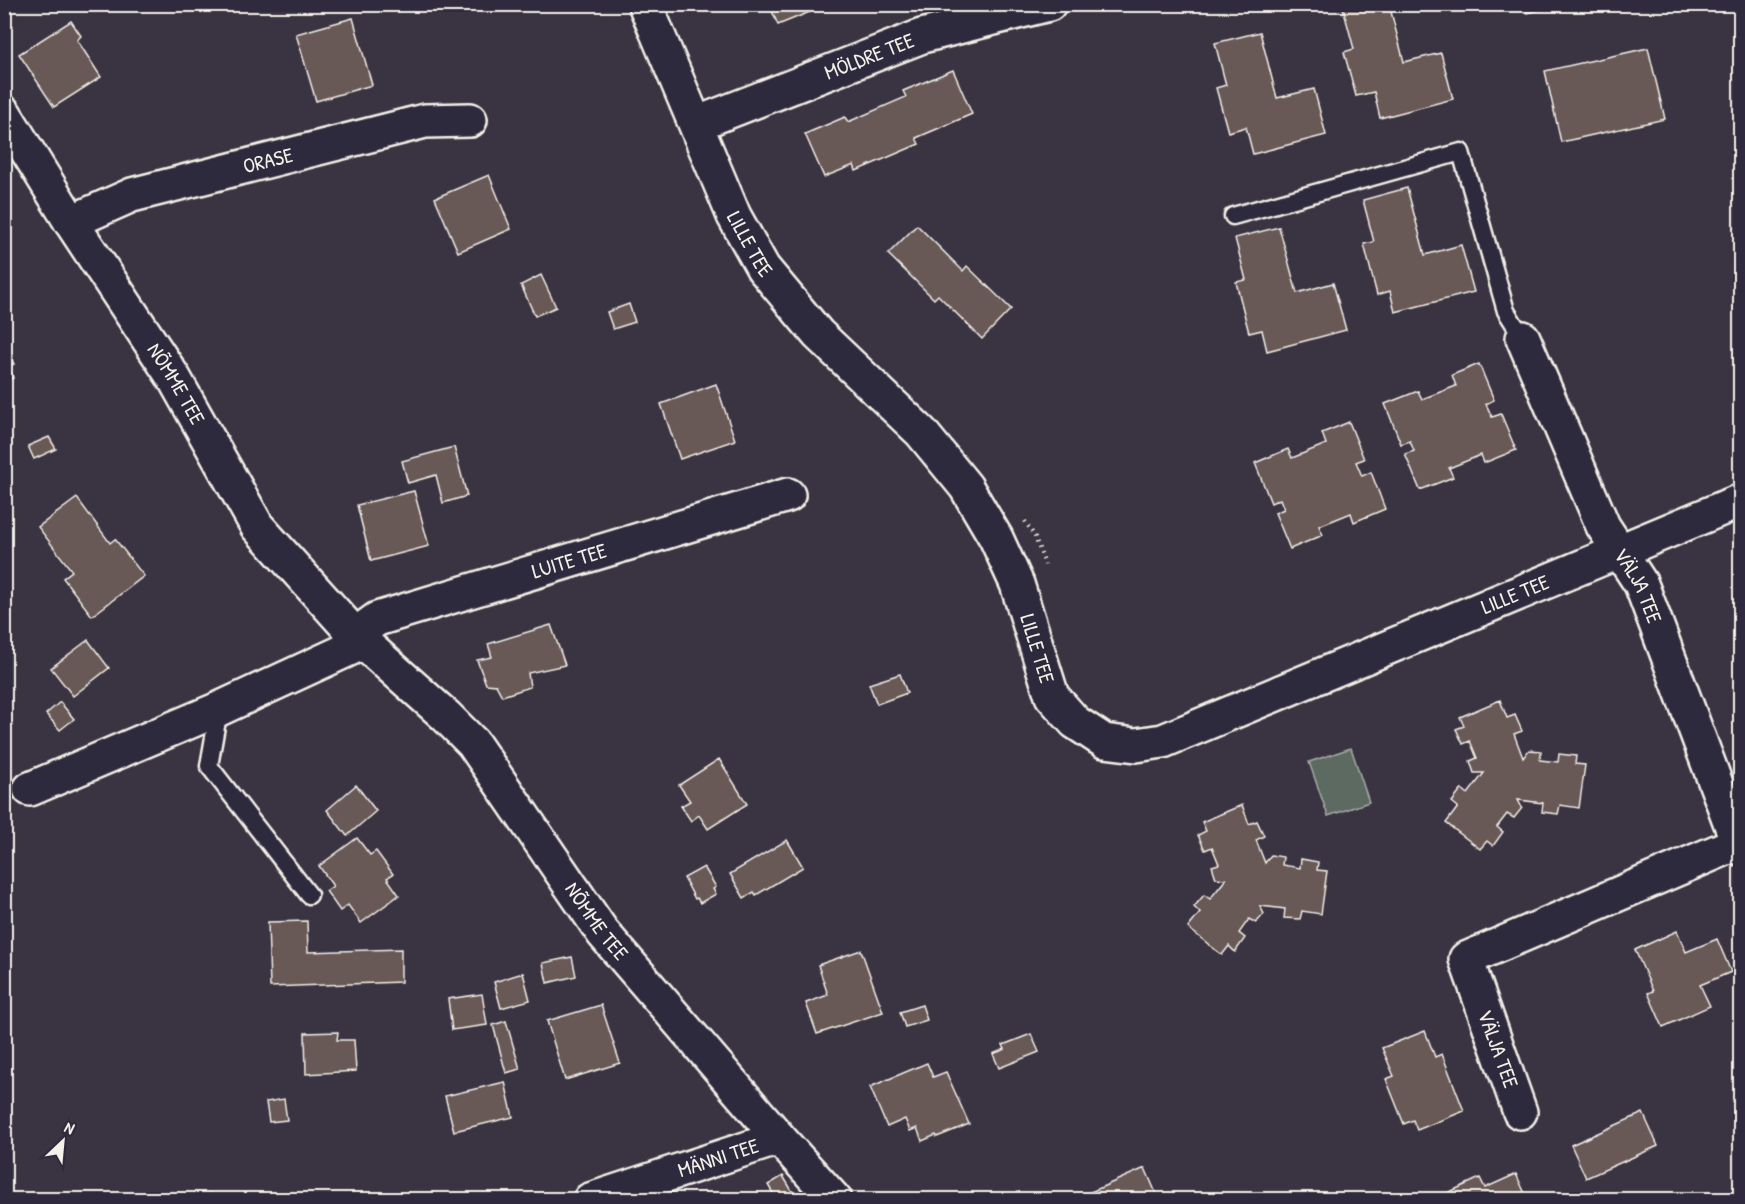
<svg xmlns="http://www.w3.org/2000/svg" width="1745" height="1204" font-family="'Patrick Hand',sans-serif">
<rect width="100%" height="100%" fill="#3a3342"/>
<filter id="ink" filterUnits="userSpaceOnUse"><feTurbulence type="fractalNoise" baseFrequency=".0167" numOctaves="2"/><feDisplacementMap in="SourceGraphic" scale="12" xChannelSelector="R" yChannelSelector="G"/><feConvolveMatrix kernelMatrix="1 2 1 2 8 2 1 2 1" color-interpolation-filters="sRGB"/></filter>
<g filter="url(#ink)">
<path fill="#5c6b62" stroke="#a8aea5" stroke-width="1.5" d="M1351,748L1369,802L1328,816L1309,762Z"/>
<g fill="#675956" stroke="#f4f1e8" stroke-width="1.5">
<path d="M769,4H821L822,7L778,25Z"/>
<path d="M1355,4H1389L1404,62L1441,53L1453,99L1380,118L1374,92L1356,96L1344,52L1354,49L1343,8Z"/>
<path d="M1525,4H1563L1527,13Z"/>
<path d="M353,18L372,85L316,101L296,34Z"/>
<path d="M71,21L81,36L77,40L101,77L54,107L19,54Z"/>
<path d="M1260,32L1277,98L1314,89L1326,135L1253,154L1246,127L1228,132L1216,88L1226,85L1215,43Z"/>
<path d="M1648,48L1665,119L1561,142L1545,71Z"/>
<path d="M953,70L972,114L916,138L919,144L856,171L854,165L824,177L805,134L845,117L848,122L906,97L903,91Z"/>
<path d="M489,175L511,229L458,252L435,198Z"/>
<path d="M1407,188L1425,255L1461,245L1474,292L1395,312L1390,291L1377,295L1364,244L1374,242L1363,200Z"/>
<path d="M917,225L963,271L967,266L1011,309L982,339L938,295L934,299L888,254Z"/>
<path d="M1279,227L1297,293L1333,283L1346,330L1267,351L1262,330L1249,333L1236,282L1246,280L1235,238Z"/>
<path d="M541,275L556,307L535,316L521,285Z"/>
<path d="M629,304L635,322L613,329L607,312Z"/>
<path d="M4,342L14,364L9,366L13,378L4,382Z"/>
<path d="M1479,364L1494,400L1486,404L1492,417L1501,414L1516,450L1484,463L1481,455L1449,468L1453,477L1420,490L1405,454L1414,451L1410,441L1401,444L1385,404L1418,391L1422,399L1456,386L1452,375Z"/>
<path d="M716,384L735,440L680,459L661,404Z"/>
<path d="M1349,422L1364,459L1356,462L1362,476L1371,472L1385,509L1354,522L1351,513L1319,526L1323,535L1290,549L1275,513L1284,509L1280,499L1271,503L1255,463L1288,449L1292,458L1326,444L1322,433Z"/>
<path d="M49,437L56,449L34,459L28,446Z"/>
<path d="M454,447L467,496L443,503L436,475L408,483L402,461Z"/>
<path d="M414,491L429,546L371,561L357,505Z"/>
<path d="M77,498L110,543L115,539L144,576L92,616L63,578L72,571L38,527Z"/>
<path d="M551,625L565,665L528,673L530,687L502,696L496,685L486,684L477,660L492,657L488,644Z"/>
<path d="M88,640L109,668L73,696L51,668Z"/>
<path d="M900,674L907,693L877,704L869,684Z"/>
<path d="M1500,700L1507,718L1515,715L1522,731L1514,734L1523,758L1529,750L1541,751L1540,760L1558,762L1559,754L1576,756L1575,764L1585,765L1579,808L1560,805L1558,814L1542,812L1543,803L1518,800L1522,808L1514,818L1507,814L1497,827L1503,832L1493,846L1487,841L1480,849L1446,823L1458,807L1452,802L1462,789L1468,794L1484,773H1474L1470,761L1477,758L1470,741L1463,744L1456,729L1464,726L1460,717Z"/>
<path d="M60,702L74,719L60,730L46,714Z"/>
<path d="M719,759L747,804L708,829L699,815L691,821L681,806L690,801L679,785Z"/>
<path d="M356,785L376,811L347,836L327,810Z"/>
<path d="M1242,805L1249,824L1257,821L1264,836L1256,840L1265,863L1271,855L1283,857L1282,865L1300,868L1301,859L1318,862L1317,870L1327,871L1321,914L1302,911L1300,919L1284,918L1285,909L1260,906L1264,914L1256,923L1249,919L1239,933L1245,938L1235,952L1229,946L1222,955L1188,928L1200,913L1194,907L1204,895L1210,899L1226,879L1216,878L1212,866L1219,864L1212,847L1205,850L1198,835L1206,831L1202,822Z"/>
<path d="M357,838L370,855L376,851L393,874L387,878L399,895L361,923L348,905L340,911L326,891L333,886L319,866Z"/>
<path d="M787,840L803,867L756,895L754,892L744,898L730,874Z"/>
<path d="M704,867L716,887L713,889L716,894L700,903L697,898L695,899L684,878Z"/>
<path d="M307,921L308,952L401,949V982L270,987L268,922Z"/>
<path d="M1677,931L1686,952L1717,939L1731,972L1700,985L1710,1006L1663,1027L1648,993L1653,991L1635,950Z"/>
<path d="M861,950L883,1012L817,1034L806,1003L828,995L818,965Z"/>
<path d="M572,957L576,976L547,983L543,963Z"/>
<path d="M523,973L530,1000L501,1008L494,982Z"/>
<path d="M482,994L487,1025L452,1030L448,999Z"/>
<path d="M601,1005L620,1063L565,1080L547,1021Z"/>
<path d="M922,1005L927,1020L905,1027L900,1012Z"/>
<path d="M506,1021L520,1069L506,1073L493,1025Z"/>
<path d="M1425,1031L1435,1057L1442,1054L1464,1111L1417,1130L1413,1120L1404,1124L1386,1079L1394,1076L1382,1048Z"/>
<path d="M338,1032L337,1040H354L356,1071L306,1074L305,1033Z"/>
<path d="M1031,1034L1039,1052L999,1068L993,1054L1005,1049L1003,1045Z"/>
<path d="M927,1063L933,1077L946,1072L969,1124L937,1137L936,1135L922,1141L917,1128L910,1131L905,1119L887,1127L870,1087Z"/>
<path d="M505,1082L513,1117L454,1131L445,1096Z"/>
<path d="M284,1099L287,1120L269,1122L266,1102Z"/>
<path d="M1643,1113L1658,1146L1586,1178L1571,1145Z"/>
<path d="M1145,1168L1159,1200H1086L1084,1195Z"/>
<path d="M1516,1174L1528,1200H1432L1480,1178L1485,1188Z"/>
<path d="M783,1176L797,1199L796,1200H777L768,1185Z"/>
<path d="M211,1193L212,1200H189Z"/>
</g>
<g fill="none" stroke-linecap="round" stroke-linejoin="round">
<g stroke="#f4f1e8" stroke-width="21">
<g id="service">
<path d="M1233,216L1461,152L1506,311L1523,338"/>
<path d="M219,709L209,766L309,895"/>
</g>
</g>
<g stroke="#f4f1e8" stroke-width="38">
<g id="minor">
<path id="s1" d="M645,4L734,216L763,268L818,334L921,432L966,487L996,538L1017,584L1052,696L1075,722L1104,741L1136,745L1163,741L1740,501"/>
<path id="s2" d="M4,113L71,222L174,378L257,526L355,635L446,716L473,743L603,933L779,1138L835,1200"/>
<path id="s3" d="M696,124L922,36L1049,4"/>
<path id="s4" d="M71,222L132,195L425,121L470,120"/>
<path id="s5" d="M1523,338L1603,526L1641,584L1740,848"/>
<path id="s6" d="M355,635L377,619L788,495"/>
<path d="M30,789L219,709L362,643"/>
<path d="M1520,1112L1466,959L1740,842"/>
<path id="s7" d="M590,1200L779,1138"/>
</g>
</g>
<path stroke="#f4f1e8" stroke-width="4" stroke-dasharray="1.5 4.5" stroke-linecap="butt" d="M1025,521L1035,537L1045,565"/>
<use href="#service" stroke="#2f2a3d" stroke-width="16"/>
<use href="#minor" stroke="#2f2a3d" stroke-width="33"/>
</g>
</g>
<g text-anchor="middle" stroke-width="4.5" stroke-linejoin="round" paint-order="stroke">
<g font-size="21" fill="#f4f1e8" stroke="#2f2a3d">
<text dy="7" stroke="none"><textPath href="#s3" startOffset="186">MÖLDRE TEE</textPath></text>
<text dy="7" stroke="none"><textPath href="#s4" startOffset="207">ORASE</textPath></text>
<text dy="7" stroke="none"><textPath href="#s1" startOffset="262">LILLE TEE</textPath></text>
<text dy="7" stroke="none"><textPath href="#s2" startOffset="321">NÕMME TEE</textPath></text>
<text dy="7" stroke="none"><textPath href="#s6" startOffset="228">LUITE TEE</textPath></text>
<text dy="7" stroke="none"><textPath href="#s5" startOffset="274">VÄLJA TEE</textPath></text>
<text dy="7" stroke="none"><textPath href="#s1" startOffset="1326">LILLE TEE</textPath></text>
<text dy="7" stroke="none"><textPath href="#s1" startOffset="766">LILLE TEE</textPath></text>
<text dy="7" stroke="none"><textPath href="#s2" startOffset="1008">NÕMME TEE</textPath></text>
<text transform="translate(1498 1049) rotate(70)" y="7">VÄLJA TEE</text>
<text dy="7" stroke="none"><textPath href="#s7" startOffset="135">MÄNNI TEE</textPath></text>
</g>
</g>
<rect width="1745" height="1204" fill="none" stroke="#2f2a3d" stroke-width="24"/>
<rect x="12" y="12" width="1721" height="1180" fill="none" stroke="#f4f1e8" stroke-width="2" filter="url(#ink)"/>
<g transform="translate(63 1141) rotate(26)" stroke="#2f2a3d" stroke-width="4.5" paint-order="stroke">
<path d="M0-4.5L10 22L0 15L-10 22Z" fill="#f4f1e8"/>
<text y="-9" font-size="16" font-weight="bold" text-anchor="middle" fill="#f4f1e8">N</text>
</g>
</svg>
